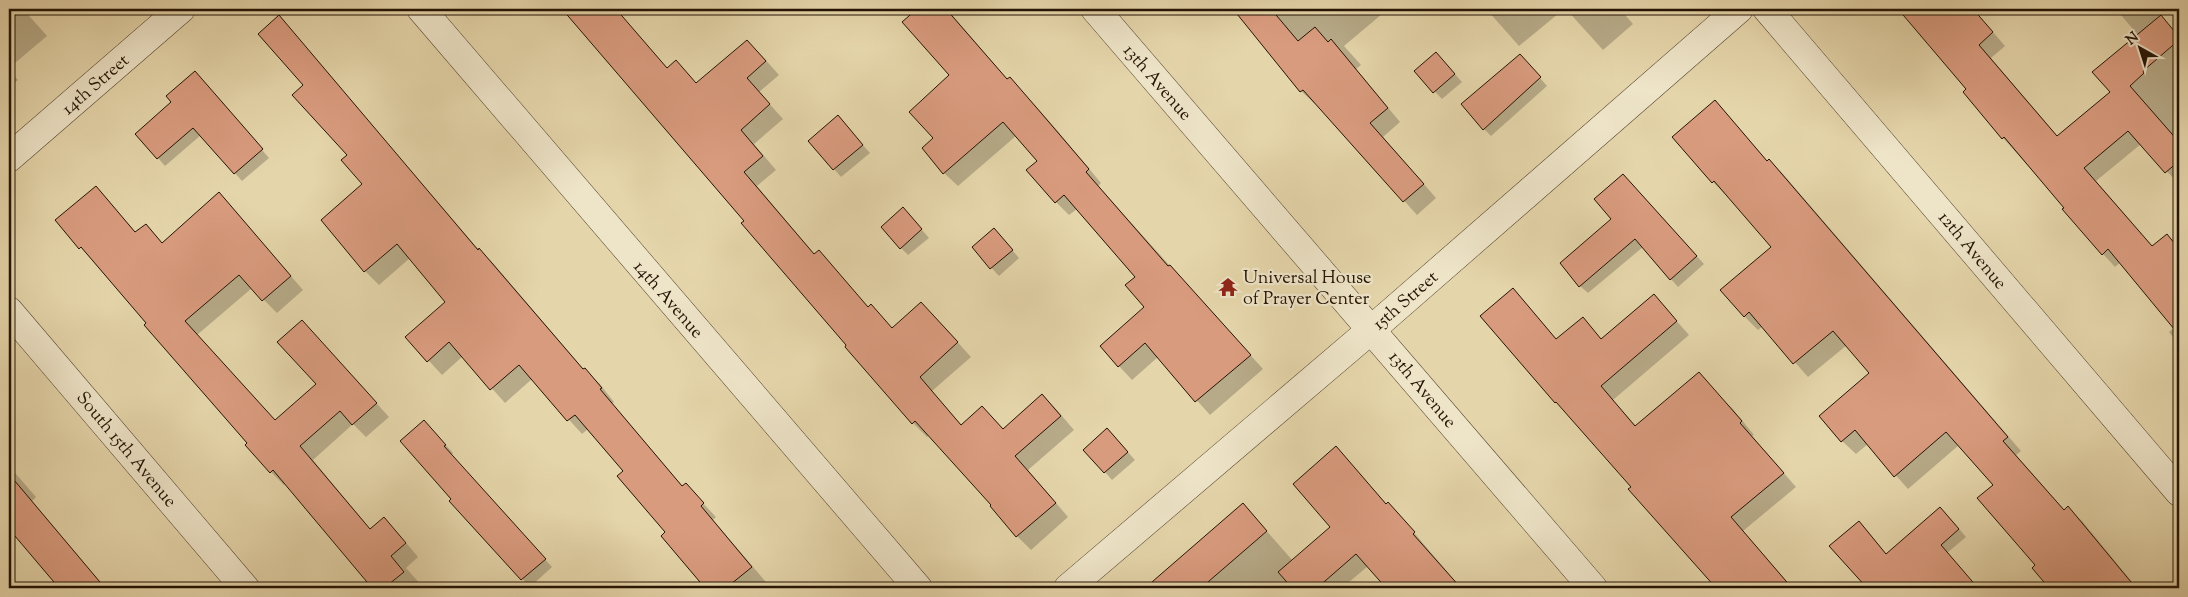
<svg xmlns="http://www.w3.org/2000/svg" width="2188" height="597" font-family="'Sorts Mill Goudy',serif">
<rect width="100%" height="100%" fill="#e5d5aa"/>
<filter id="stains"><feTurbulence type="fractalNoise" baseFrequency=".004" numOctaves="4"/><feColorMatrix values="0 0 0 0 .2 0 0 0 0 .09 0 0 0 0 .02 0 0 0 .5 -.17"/></filter>
<radialGradient id="worn" r=".72"><stop offset=".6" stop-color="#630" stop-opacity="0"/><stop offset="1" stop-color="#630" stop-opacity=".3"/></radialGradient>
<g fill="#0003">
<path d="M9,9H23L47,36L9,68Z"/>
<path d="M562,9H611L622,21L624,20L637,33L668,69L697,84L747,41L761,55L779,75L759,92L783,119L754,144L776,170L757,186L815,255L819,252L869,308L871,306L893,329L935,317L971,357L932,391L962,426L982,407L1003,430L1042,395L1056,409L1074,430L1028,470L1068,517L1031,550L1017,536L993,505L929,435L927,437L913,423L846,347L848,346L745,221Z"/>
<path d="M905,9H949L948,10L1008,80L1010,78L1023,92L1056,129L1101,183L1098,186L1263,369L1210,415L1158,357L1132,380L1119,366L1146,307L1137,277L1077,209L1069,215L1056,202L1038,161L1016,136L958,186L944,173L935,139L951,76Z"/>
<path d="M1233,9H1388L1344,46L1361,65L1356,69L1400,122L1383,137L1436,198L1417,215L1316,103L1315,104L1301,91Z"/>
<path d="M1491,9H1564L1519,46L1488,11Z"/>
<path d="M1566,9H1620L1633,24L1603,50Z"/>
<path d="M1900,9H1973L2005,46L1991,58L2058,137L2112,92L2094,72L2137,34L2116,9H2155L2179,37V184L2141,144L2096,181L2153,247L2167,236L2179,248V345L2169,332L2175,327L2121,262L2115,267L2103,254L2066,208L2003,138L1968,90Z"/>
<path d="M279,17L479,250L493,263L584,370L599,383L614,402L612,404L683,487L686,485L716,517L713,520L771,588H706L662,536L667,532L624,471L588,429L582,434L532,379L505,403L463,356L442,375L407,337L447,302L410,258L379,285L365,271L364,184L305,86Z"/>
<path d="M1443,61L1462,82L1442,99L1416,72Z"/>
<path d="M1527,63L1547,86L1491,136L1484,129Z"/>
<path d="M9,70L18,80L9,87Z"/>
<path d="M202,80L269,158L242,181L201,135L165,166L137,134Z"/>
<path d="M1715,102L1768,162L1769,160L1783,174L2021,451L2016,455L2065,511L2068,508L2082,521L2137,588H2051L2034,568L2037,565L1994,486L1959,445L1908,489L1868,444L1856,454L1842,441L1871,373L1847,345L1808,377L1763,326L1758,330L1744,316L1773,247L1728,194L1727,196L1713,182Z"/>
<path d="M845,125L870,153L841,177L810,141Z"/>
<path d="M1630,183L1704,264L1678,287L1643,247L1588,293L1580,286Z"/>
<path d="M96,188L136,233L146,225L163,244L219,194L303,290L277,313L252,288L197,335L275,421L317,384L315,335L389,417L366,437L353,424L313,460L371,530L384,519L397,532L418,557L406,568L424,588H374L286,483L284,485L271,472L249,443L148,324L57,220Z"/>
<path d="M911,217L929,238L908,255L901,248Z"/>
<path d="M1001,237L1019,258L999,276L973,248Z"/>
<path d="M1513,290L1557,340L1582,319L1602,340L1666,309L1689,335L1613,400L1636,426L1719,396L1732,408L1754,435L1752,436L1796,487L1743,531L1792,588H1717L1630,489L1632,488Z"/>
<path d="M424,421L453,453L451,455L552,567L530,587L472,524L402,441Z"/>
<path d="M1115,438L1135,460L1112,480L1105,472Z"/>
<path d="M1336,447L1387,505L1400,516L1461,588H1387L1368,566L1342,588H1168L1159,578L1243,504L1293,561L1332,527Z"/>
<path d="M9,466L36,497L32,501L105,588H61L17,536L9,543Z"/>
<path d="M1948,516L1966,537L1947,553L1978,588H1867L1831,546L1866,530L1887,555Z"/>
</g>
<g fill="#d99b7e" stroke="#231303">
<path d="M562,9H616L667,68L676,60L696,83L747,40L766,61L747,78L770,104L741,130L763,156L744,172L814,254L819,250L868,307L871,304L892,328L921,302L958,342L920,377L961,425L982,406L1003,429L1042,394L1061,416L1015,456L1056,503L1016,537L990,506L991,505L915,421L912,424L845,347L846,345L741,223L744,221Z"/>
<path d="M917,9H946L1007,79L1010,77L1042,114L1089,169L1086,172L1168,266L1170,265L1251,355L1195,402L1145,343L1118,367L1100,346L1144,307L1125,285L1135,277L1064,195L1055,203L1026,170L1037,161L1003,122L943,174L922,148L933,138L909,112L949,75L902,22Z"/>
<path d="M1233,9H1271L1298,41L1315,27L1328,42L1331,39L1388,108L1370,123L1424,184L1403,202L1303,90L1300,92Z"/>
<path d="M1898,9H1973L1993,32L1979,45L2057,136L2110,92L2092,72L2161,15L2179,37V40L2143,71L2144,73L2130,86L2179,142V161L2165,173L2128,131L2084,168L2152,246L2167,234L2179,249V335L2108,249L2102,255L2062,209L2064,208L2004,137L2002,139L1963,92L1966,89Z"/>
<path d="M279,15L478,250L479,248L583,369L585,368L602,388L600,389L682,486L686,483L704,503L701,506L752,567L726,588H705L661,536L665,532L617,476L623,471L575,415L567,421L519,365L490,390L449,342L427,362L405,337L445,302L397,244L364,272L321,220L362,184L341,160L347,155L292,95L303,85L258,34Z"/>
<path d="M1436,52L1455,74L1433,93L1414,71Z"/>
<path d="M1520,54L1541,77L1483,130L1461,104Z"/>
<path d="M195,71L263,149L234,174L193,128L157,159L135,134L171,102L166,96Z"/>
<path d="M1715,100L1767,161L1769,159L2008,437L2003,441L2064,510L2068,506L2136,588H2049L2032,568L2035,565L1977,498L1993,485L1946,432L1894,477L1855,430L1841,442L1819,416L1869,373L1833,331L1793,364L1749,312L1744,317L1720,290L1771,247L1714,181L1712,183L1672,137Z"/>
<path d="M838,115L863,145L833,170L808,141Z"/>
<path d="M1623,174L1697,256L1670,280L1635,239L1579,287L1560,263L1611,219L1594,199Z"/>
<path d="M96,186L135,232L146,224L162,243L219,192L291,276L262,301L239,275L185,321L275,420L316,384L277,342L302,320L377,403L352,425L340,411L300,446L370,529L384,517L406,543L391,556L404,572L384,588H372L273,470L270,473L245,445L247,443L144,325L146,323L81,247L79,249L55,220Z"/>
<path d="M903,207L922,229L900,249L881,227Z"/>
<path d="M994,228L1013,250L990,269L972,247Z"/>
<path d="M1513,288L1556,339L1583,317L1601,339L1654,294L1677,321L1601,386L1635,426L1699,372L1742,421L1740,423L1784,473L1731,517L1792,588H1716L1628,489L1631,487L1556,402L1555,403L1480,316Z"/>
<path d="M424,420L446,445L444,446L546,559L521,580L449,501L451,499L400,441Z"/>
<path d="M1107,428L1128,452L1104,473L1083,450Z"/>
<path d="M1336,446L1386,504L1388,502L1415,532L1413,534L1461,588H1386L1356,554L1317,588H1292L1278,572L1330,527L1293,484Z"/>
<path d="M9,474L105,588H59L9,529Z"/>
<path d="M1243,503L1267,531L1201,588H1145Z"/>
<path d="M1940,507L1959,529L1941,545L1978,588H1867L1829,546L1859,521L1886,554Z"/>
</g>
<g fill="none" stroke-linecap="round" stroke-linejoin="round">
<g stroke="#54442d" stroke-width="29">
<g id="minor">
<path d="M421,9L918,588"/>
<path d="M1095,9L1593,588"/>
<path d="M1767,9L2179,492"/>
<path d="M9,158L181,9"/>
<path d="M9,311L245,588"/>
<path d="M1068,588L1372,329L1739,9"/>
</g>
</g>
<use href="#minor" stroke="#eee4c8" stroke-width="28"/>
</g>
<defs>
<g id="temple-bare" transform="scale(1.5)"><path d="M0-6L5-2H3V0L6.5 2.5H4V6H1.5V3h-3V6H-4V2.5H-6.5L-3 0V-2H-5Z" fill="#8f2418" stroke="#eee4c8" stroke-width="2.5" paint-order="stroke"/></g>
</defs>
<g fill-rule="evenodd">
<use href="#temple-bare" x="1228" y="287"/>
</g>
<g text-anchor="middle" stroke-width="4.5" stroke-linejoin="round" paint-order="stroke">
<g font-size="18" fill="#231303" stroke="#eee4c8">
<text transform="translate(1158 82) rotate(49)" y="6">13th Avenue</text>
<text transform="translate(95 84) rotate(-41)" y="6">14th Street</text>
<text transform="translate(1973 250) rotate(50)" y="6">12th Avenue</text>
<text transform="translate(669 299) rotate(49)" y="6">14th Avenue</text>
<text transform="translate(1405 300) rotate(-41)" y="6">15th Street</text>
<text transform="translate(1423 389) rotate(50)" y="6">13th Avenue</text>
<text transform="translate(127 449) rotate(50)" y="6">South 15th Avenue</text>
</g>
<g font-size="18" fill="#231303" stroke="#eee4c8" text-anchor="start">
<text x="1243" y="283">Universal House<tspan x="1243" dy="21">of Prayer Center</tspan></text>
</g>
</g>
<rect width="2188" height="597" fill="none" stroke="#e5d5aa" stroke-width="30"/>
<rect x="10" y="10" width="2168" height="577" fill="none" stroke="#231303" stroke-width="2.5"/>
<rect x="15" y="15" width="2158" height="567" fill="none" stroke="#231303"/>
<g transform="translate(2140 48) rotate(321)" stroke="#eee4c8" stroke-width="4" paint-order="stroke">
<path d="M0-4L9 19L0 12L-9 19Z" fill="#231303"/>
<text y="-8" font-size="14" font-weight="bold" text-anchor="middle" fill="#231303">N</text>
</g>
<rect width="100%" height="100%" filter="url(#stains)"/>
<rect width="100%" height="100%" fill="url(#worn)"/>
</svg>
